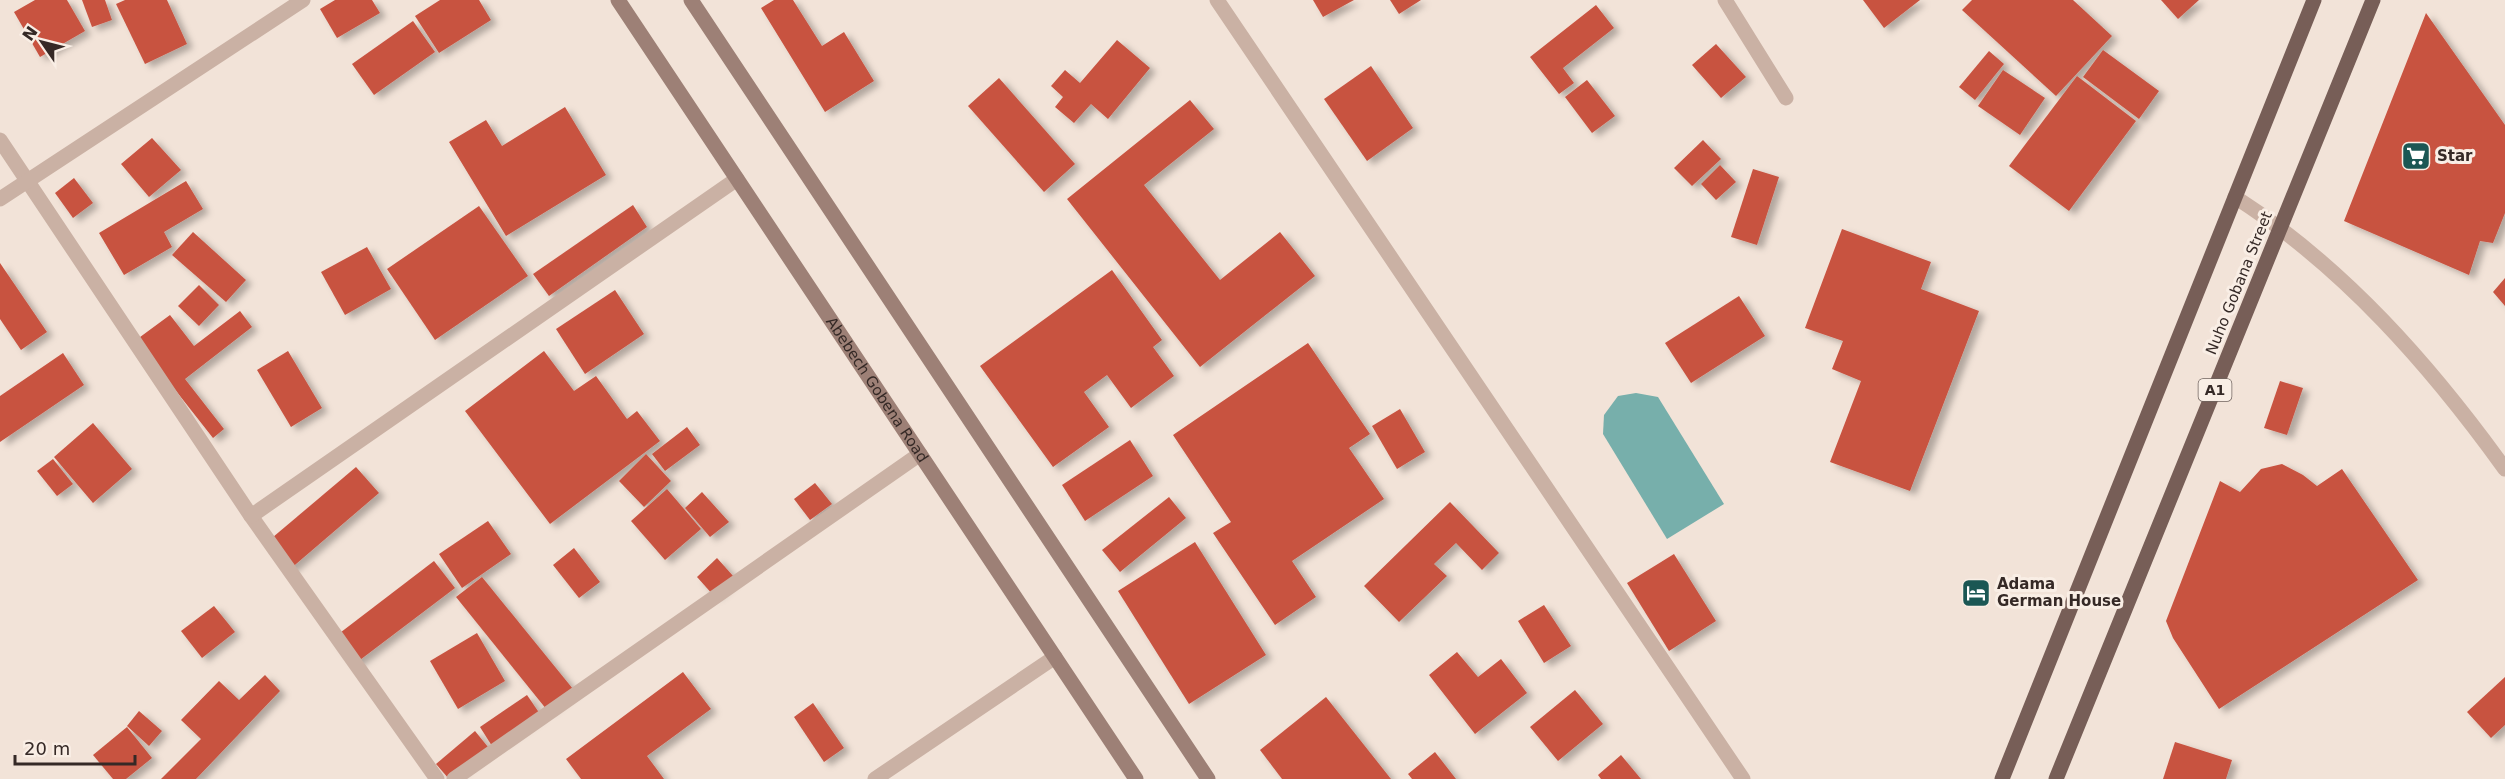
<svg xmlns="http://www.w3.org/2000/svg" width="2505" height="779" font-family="'DejaVu Sans',sans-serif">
<defs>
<filter id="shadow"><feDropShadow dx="6" dy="4" stdDeviation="3" flood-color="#0004"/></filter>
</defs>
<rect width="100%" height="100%" fill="#f2e3d8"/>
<path fill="#77afab" d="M1636,393L1658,397L1724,504L1667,539L1603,434L1604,415L1618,396Z"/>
<g fill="#c85240" filter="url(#shadow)">
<path d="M35,0H67L85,31L40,57L14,12Z"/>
<path d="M82,0H105L112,20L92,27Z"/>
<path d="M125,0H167L187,44L145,64L116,4Z"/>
<path d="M335,0H372L380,13L337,38L320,9Z"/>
<path d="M440,0H479L491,20L439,53L415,16Z"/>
<path d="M774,0H793L822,46L844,32L874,81L825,112L761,8Z"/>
<path d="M1313,0H1354L1323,17Z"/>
<path d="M1390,0H1421L1399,14Z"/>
<path d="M1863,0H1920L1884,28Z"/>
<path d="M1972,0H2073L2112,36L2056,96L1962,10Z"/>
<path d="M2161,0H2199L2178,19Z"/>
<path d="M1596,5L1614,28L1563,68L1574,83L1559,94L1530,57Z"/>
<path d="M2426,13L2505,125V213L2493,243L2480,241L2469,275L2344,221Z"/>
<path d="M413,21L435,52L374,95L352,64Z"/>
<path d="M1117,40L1150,68L1108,119L1091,104L1074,123L1055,107L1063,97L1051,86L1065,70L1080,83Z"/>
<path d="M1716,44L1746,77L1721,98L1692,65Z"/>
<path d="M2103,50L2159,91L2139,119L2083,77Z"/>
<path d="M1989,51L2004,64L1975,100L1959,87Z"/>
<path d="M1371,66L1413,128L1367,161L1324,99Z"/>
<path d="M2003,70L2045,98L2020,135L1978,106Z"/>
<path d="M2077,76L2136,121L2069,211L2009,166Z"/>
<path d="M999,78L1075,164L1044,192L968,106Z"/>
<path d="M1587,80L1615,116L1592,133L1565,97Z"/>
<path d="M1190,100L1214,129L1144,185L1220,280L1280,232L1315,276L1200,367L1067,199Z"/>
<path d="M565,107L606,175L506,236L449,142L486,120L502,146Z"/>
<path d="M152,138L181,170L149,197L121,164Z"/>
<path d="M1703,140L1721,159L1692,186L1674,168Z"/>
<path d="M1720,165L1736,182L1716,200L1701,184Z"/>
<path d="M1753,169L1779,177L1757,245L1731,237Z"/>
<path d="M74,178L93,203L73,218L55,193Z"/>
<path d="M186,181L203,209L164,232L172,247L124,275L99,233Z"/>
<path d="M633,205L647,227L549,296L533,274Z"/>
<path d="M479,206L528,276L435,340L387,269Z"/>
<path d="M1842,229L1931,262L1921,289L1979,311L1910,491L1830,462L1861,381L1832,369L1843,341L1805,328Z"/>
<path d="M193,232L246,280L226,302L172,255Z"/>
<path d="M367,247L391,289L345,315L321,272Z"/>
<path d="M0,263L47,332L21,350L0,319Z"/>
<path d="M1112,270L1162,340L1153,347L1174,376L1131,408L1107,375L1084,392L1109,427L1053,467L980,366Z"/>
<path d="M2505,278V306L2493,292Z"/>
<path d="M199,285L219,305L199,326L178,306Z"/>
<path d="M615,290L644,334L585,374L556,329Z"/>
<path d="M1739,296L1765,336L1691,383L1665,343Z"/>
<path d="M240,311L252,327L185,379L224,429L213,438L136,340L170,315L194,346Z"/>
<path d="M1308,343L1370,434L1349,448L1384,499L1292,561L1316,597L1275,625L1213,533L1231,522L1173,435Z"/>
<path d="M288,351L322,408L291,427L257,370Z"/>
<path d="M544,351L574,391L596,376L627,419L637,411L660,441L550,524L465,411Z"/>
<path d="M63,353L84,385L0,442V396Z"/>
<path d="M2280,381L2303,388L2287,435L2264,428Z"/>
<path d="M1400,409L1425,452L1397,469L1372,426Z"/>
<path d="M93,423L132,469L93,503L54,457Z"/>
<path d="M687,427L700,445L665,471L652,454Z"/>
<path d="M1130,440L1153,476L1085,521L1062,485Z"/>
<path d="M646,454L671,481L644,507L619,481Z"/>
<path d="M53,459L73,484L57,496L37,471Z"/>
<path d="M2282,464L2303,475L2317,486L2342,469L2418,580L2219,709L2173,638L2166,621L2220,481L2240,492L2261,469Z"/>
<path d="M356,467L379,493L289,570L266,543Z"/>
<path d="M815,483L832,504L810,520L794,499Z"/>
<path d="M667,489L701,529L665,560L631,521Z"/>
<path d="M702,492L729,522L710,537L685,508Z"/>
<path d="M1169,497L1186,518L1120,572L1102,550Z"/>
<path d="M1450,502L1499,553L1482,570L1456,543L1434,564L1447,576L1399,622L1364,586Z"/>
<path d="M488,521L511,554L462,588L439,554Z"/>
<path d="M1195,542L1266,655L1189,704L1118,591Z"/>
<path d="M574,548L600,582L579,598L553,565Z"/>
<path d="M1674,554L1716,621L1669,651L1627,583Z"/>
<path d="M717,558L734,577L714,596L697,577Z"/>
<path d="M434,561L455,588L352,666L332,639Z"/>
<path d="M482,577L573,689L547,710L456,597Z"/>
<path d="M1544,605L1571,646L1544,663L1518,621Z"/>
<path d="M214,606L235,632L202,658L181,631Z"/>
<path d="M477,633L505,681L458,709L430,661Z"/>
<path d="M1457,652L1478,677L1501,659L1527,693L1475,734L1429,675Z"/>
<path d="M683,672L711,709L647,756L664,779H581L566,759Z"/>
<path d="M265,675L280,691L196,779H161L201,739L181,720L219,681L239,700Z"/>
<path d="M2505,677V725L2491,738L2467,712Z"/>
<path d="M1575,690L1603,724L1558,761L1530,727Z"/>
<path d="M527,695L540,714L492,746L480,727Z"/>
<path d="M1326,697L1391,779H1282L1260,750Z"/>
<path d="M813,703L844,748L824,762L794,717Z"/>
<path d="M139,711L162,731L149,746L127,726Z"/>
<path d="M127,727L152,758L126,779H113L93,755Z"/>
<path d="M475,731L488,747L449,779L436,764Z"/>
<path d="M2175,742L2232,760L2226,779H2163Z"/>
<path d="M1435,752L1456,779H1412L1408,774Z"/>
<path d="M1621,755L1641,779H1601L1598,775Z"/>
</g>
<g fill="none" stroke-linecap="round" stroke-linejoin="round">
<path stroke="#cab1a4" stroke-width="15" d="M2235,197C2344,267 2430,365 2505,469"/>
<g stroke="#cab1a4" stroke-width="15">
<path d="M1217,0L1743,779"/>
<path d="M1725,0L1786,98"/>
<path d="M0,140L251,516L437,779"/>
<path d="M0,199L303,0"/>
<path d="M251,516L737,179"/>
<path d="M454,779L920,454"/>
<path d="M875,779L1055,657"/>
</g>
<g stroke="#9d8076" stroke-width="15">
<path id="s1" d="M618,0L1136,779"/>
<path d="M691,0L1208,779"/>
</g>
<g stroke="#775e57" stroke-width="15">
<path d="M2002,779L2314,0"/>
<path d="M2056,779L2373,0"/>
</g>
</g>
<defs>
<g id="supermarket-square" transform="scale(1.5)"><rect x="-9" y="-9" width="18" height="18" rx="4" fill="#1b5754" stroke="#f9eee5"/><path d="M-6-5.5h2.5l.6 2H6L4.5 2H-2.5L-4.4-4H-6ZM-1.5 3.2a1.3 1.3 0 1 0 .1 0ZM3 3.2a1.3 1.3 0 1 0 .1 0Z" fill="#fff"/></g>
<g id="hotel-square" transform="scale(1.5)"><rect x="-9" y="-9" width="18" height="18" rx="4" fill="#1b5754" stroke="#f9eee5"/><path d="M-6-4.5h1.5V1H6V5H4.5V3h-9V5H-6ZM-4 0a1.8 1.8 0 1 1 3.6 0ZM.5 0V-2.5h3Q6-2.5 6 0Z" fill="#fff"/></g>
</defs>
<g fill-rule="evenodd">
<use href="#supermarket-square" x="2416" y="156"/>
<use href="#hotel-square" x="1976" y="593"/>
</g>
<g text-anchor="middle" stroke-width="6" stroke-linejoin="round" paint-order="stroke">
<rect fill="#f9eee5" stroke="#70645f" stroke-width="1.5" x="2198.5" y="379" width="33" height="22" rx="4.5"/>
<g font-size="14" font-weight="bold" fill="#352926">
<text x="2215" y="395">A1</text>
</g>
<g font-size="15" font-weight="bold" fill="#352926" stroke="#f9eee5" text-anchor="start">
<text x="2437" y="161">Star</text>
<text x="1997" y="589">Adama<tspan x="1997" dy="17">German House</tspan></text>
</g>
<g font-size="15" fill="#352926" stroke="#f9eee5">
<text transform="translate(2239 283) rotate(-68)" y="5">Nuho Gobana Street</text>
<text dy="5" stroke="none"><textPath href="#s1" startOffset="468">Abebech Gobena Road</textPath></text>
</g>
</g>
<g transform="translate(42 42) rotate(305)" stroke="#f9eee5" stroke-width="4.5" paint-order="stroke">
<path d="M0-4.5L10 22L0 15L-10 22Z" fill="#352926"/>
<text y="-9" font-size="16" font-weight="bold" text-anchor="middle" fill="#352926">N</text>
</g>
<path d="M15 755v9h120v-9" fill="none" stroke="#352926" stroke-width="3"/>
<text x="24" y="755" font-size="18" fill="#352926" stroke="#f9eee5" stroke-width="4.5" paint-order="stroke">20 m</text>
</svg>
